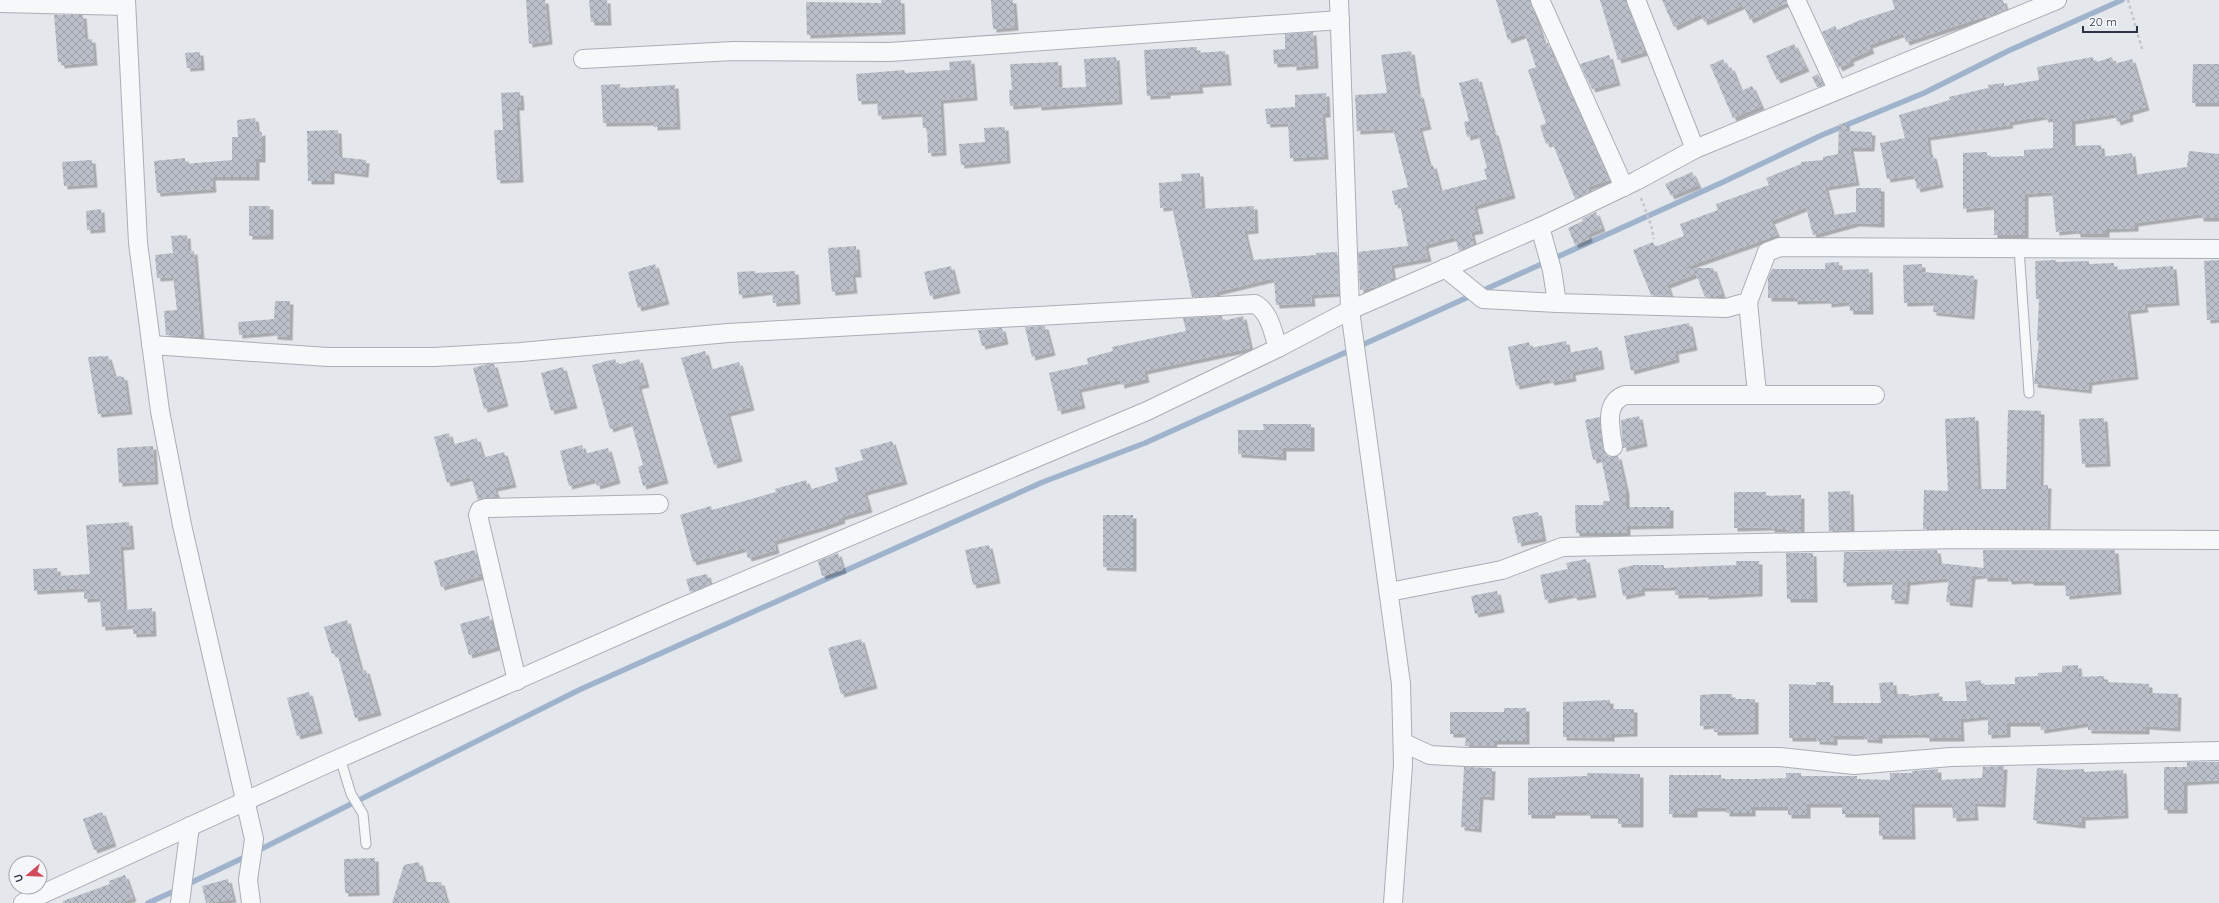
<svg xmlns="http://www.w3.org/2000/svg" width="2219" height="903" font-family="Quicksand,sans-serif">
<defs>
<pattern id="building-cross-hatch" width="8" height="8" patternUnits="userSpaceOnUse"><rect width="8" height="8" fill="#bbc0ca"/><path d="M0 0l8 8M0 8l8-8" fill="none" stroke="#989da6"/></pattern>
<filter id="shadow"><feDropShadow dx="3.5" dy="3.5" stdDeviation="0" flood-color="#0004"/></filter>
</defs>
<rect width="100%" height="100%" fill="#e4e7ec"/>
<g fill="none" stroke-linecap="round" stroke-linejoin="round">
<g stroke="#9fb4cc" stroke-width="5.5">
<path d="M255,852L579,690L1043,482L1145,443L1721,183L1822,135L1924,93L2008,51L2122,0"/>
<path d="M186,885L247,856"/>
<path d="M148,903L179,889"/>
</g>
</g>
<g fill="url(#building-cross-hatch)" filter="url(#shadow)">
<path d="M526,0H545L549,41L529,44Z"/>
<path d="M589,0H607L608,22H591Z"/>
<path d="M881,0H901L902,31L807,35L806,2L882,3Z"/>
<path d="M991,0H1013L1015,27L993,29Z"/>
<path d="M1496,0H1530L1544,44L1548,43L1554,60H1555L1609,180L1588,187L1589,192L1575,199L1552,142L1546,144L1540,126L1546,123L1528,70L1536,67L1525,34L1508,40Z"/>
<path d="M1600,0H1626L1645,52L1618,60Z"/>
<path d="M1662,0H1786V3L1750,20L1743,5L1704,22L1701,14L1674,27Z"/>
<path d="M1892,0H2003L2006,10L1986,18V16L1906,42L1903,33L1869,45L1871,50L1850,59L1851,62L1839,68L1822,32L1835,26L1837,30L1858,21L1895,9Z"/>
<path d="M54,15H83L85,40L92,39L94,62L61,65V62H58Z"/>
<path d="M1313,32L1315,65L1293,67V63L1274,64L1273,50L1285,49V34Z"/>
<path d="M1794,44L1806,68L1777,80L1766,56Z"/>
<path d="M1197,47V53L1225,51L1228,82L1199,84L1200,90L1167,92V95L1147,96L1144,50Z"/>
<path d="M1411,51L1418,95L1420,94L1428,126L1419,128L1429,166L1433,165L1440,191L1487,179L1484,169L1487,168L1478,134L1467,137L1464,122L1469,121L1459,83L1478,78L1493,132H1495L1512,195L1474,206L1480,230L1471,232L1474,244L1459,251L1455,237L1425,245L1428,258L1391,265L1393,280L1376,287L1360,290L1358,252L1408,246L1400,204L1395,205L1392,191L1408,187L1393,129L1357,131L1355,95L1387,93L1381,55Z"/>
<path d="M200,52L201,67L187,68L185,53Z"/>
<path d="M1609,55L1617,82L1592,89L1580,64Z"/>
<path d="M1116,57L1119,101L1038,107V104L1010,106L1009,90H1012L1010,64L1058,62L1059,88L1086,87L1084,59Z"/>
<path d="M2093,57L2094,63L2112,57L2114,64L2132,59L2146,107L2129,112L2130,118L2117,122L2115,114L2072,121V146L2101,145L2102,157L2132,153L2134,175L2187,167L2189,151L2219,154V218H2200V214L2135,223V228L2106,229V234H2077V230L2056,232L2052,192L2025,194V235H1994V206L1963,209V153L1987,152V157L2024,156V150L2053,148V118L2045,119L2044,116L2009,122L2010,125L1927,137L1929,155H1933L1940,184L1917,189L1914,175L1887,179L1880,143L1905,138L1899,115L1950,100L1949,97L1988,88V85L2004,83V86L2039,80L2037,67Z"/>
<path d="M1723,59L1727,68L1731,67L1741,91L1752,86L1761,106L1733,118L1710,65Z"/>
<path d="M971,60L974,97L940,100L943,152L928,153L927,128H923L922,113L878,116L877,100L858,101L856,74L904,70L905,73L950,70L949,62Z"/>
<path d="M2193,64H2219V103H2192Z"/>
<path d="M1818,74L1823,85L1817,87L1812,77Z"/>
<path d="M620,84V88L675,85L677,126L654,127V122L603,123L601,85Z"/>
<path d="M520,92L521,107H516L520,179L497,180L494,130H503L501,93Z"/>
<path d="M1326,93L1327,114H1322L1325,156L1290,158L1288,123L1267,124L1265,109L1295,107V95Z"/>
<path d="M255,118L257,133L262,132V159H256V177H212L213,189L157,193L154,161L185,158V164L232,160V137H238L237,120Z"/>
<path d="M1846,123L1847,131L1872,132L1871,148H1850L1856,182L1825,187L1832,215L1856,212V188H1881V224L1856,223L1813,235L1806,207L1771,221L1777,235L1683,268H1713L1722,294L1713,297H1705L1696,274L1667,285L1671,296L1651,295L1633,250L1653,242L1655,247L1684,236L1680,224L1718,210L1716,204L1769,185L1766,178L1801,164V162L1823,160V157L1838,154L1839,124Z"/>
<path d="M1005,127L1007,160L961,165L959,144L985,142L984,128Z"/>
<path d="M338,130L339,157L366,160L365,174L331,170V181H308L307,131Z"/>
<path d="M92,160L94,184L64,186L62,162Z"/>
<path d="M1692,172L1698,185L1671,196L1665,184Z"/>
<path d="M1200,173L1202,209L1254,206L1255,230L1244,231L1251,260L1316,255V253L1337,252L1339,293L1311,295L1312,303L1276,305L1274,278L1216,292L1217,296L1192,297L1172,207L1160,208L1159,183L1182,181L1181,174Z"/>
<rect x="249" y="206" width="21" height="30"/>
<path d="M101,209L102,229L87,230L86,211Z"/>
<path d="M1596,212L1602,228L1588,234L1589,239L1575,245L1568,228L1583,221L1582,219Z"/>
<path d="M187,235L188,252L194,251L201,337L166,335L164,311L177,310L173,277L157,278L155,255L173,253L171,236Z"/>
<path d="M856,246L858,274H852L854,290L832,292L828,248Z"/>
<path d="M2056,260V262L2089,261V264L2114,263V270L2173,266L2176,302L2144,304L2145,309L2127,311L2135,376L2089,382L2088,390L2034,384L2039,341H2037L2039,299H2036L2035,261Z"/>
<path d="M2219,260V319L2207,320L2204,261Z"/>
<path d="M1839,262V270L1869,269L1870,311H1850L1849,302L1828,304V300L1794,301V298H1768V278L1772,269H1825V263Z"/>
<path d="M655,264L666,301L638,308L628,272Z"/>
<path d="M1922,264V272L1974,276L1971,316L1933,312L1934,302L1904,303L1903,265Z"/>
<path d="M951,266L957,290L930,296L924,272Z"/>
<path d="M755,271V273L795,271L797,301L773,303L772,291L739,295L737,272Z"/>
<path d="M275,301H290L289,337L274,336V332L239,335L238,322L274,319Z"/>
<path d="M1222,316L1223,321L1243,316L1250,348L1144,371L1146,379L1121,385L1120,380L1078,389L1082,405L1058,411L1049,373L1088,364L1087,358L1113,351L1112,347L1186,331L1183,318Z"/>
<path d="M1689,323L1694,347L1675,351L1676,359L1631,371L1624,336Z"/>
<path d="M1045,326L1052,352L1032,357L1025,327Z"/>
<path d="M1002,328L1005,341L982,346L978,330Z"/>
<path d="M1566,341L1568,353L1598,347L1601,366L1572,372L1573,378L1551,382L1550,379L1516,386L1508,347L1529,342L1530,348Z"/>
<path d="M705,351L710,370L739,362L751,407L727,413L739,458L714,465L681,358Z"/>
<path d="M108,356L114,376L124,377L129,411L98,414L88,357Z"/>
<path d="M615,359L617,365L639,359L646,384L638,386L665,480L643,486L638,467L643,465L631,422L610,429L592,365Z"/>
<path d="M488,364H494L505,403L484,409L473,368Z"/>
<path d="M563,367L574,405L551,411L541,373Z"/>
<path d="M2008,410L2041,411L2040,485H2048L2047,529H1923L1924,490L1948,491L1945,419L1975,417L1978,489H2006Z"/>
<path d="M1639,416L1644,443L1623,448L1621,420Z"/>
<path d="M1600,417L1604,453L1609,457L1618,456L1626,491V507H1670V525L1627,526V533H1576L1575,505H1603V501H1610L1601,458L1593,460L1585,420Z"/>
<path d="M2104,418L2107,463L2082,464L2079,419Z"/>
<path d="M1263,424H1311V448H1283V457L1238,454V430H1264Z"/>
<path d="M449,433L452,445L477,438L483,458L504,452L513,484L494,488L497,496L478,500L471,477L447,483L434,437Z"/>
<path d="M892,441L904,481L864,492L869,509L841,517L842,520L819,528L774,541L776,550L748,558L745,548L693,562L680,515L711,506L712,510L776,492L775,489L806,480L809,490L838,481L835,468L863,460L860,450Z"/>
<path d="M582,445L584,454L608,448L617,480L597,486L595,479L569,486L560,451Z"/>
<path d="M153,446L155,481L119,483L117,448Z"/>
<path d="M1850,491L1851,530L1829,531L1828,492Z"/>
<path d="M1734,492H1766V496L1801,495V532H1786V529H1771V527L1734,528Z"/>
<path d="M1538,512L1543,538L1518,543L1512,517Z"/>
<path d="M1103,515H1133V568L1103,567Z"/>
<path d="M129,522L131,546L120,547L124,610L152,608L153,633L133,634V625L102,627L100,598L84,599V588L34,591L33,569L57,568L58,576L90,574L86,525Z"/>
<path d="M989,545L997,580L973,585L965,550Z"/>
<path d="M475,550L481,576L441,587L434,561Z"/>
<path d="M1937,550L1939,563L1984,568V575L1972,576L1969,604L1946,602L1949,578L1907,582L1905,601L1891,600L1893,581L1843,583L1844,552Z"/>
<path d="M1983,550H2115L2118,591L2066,596L2065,582H2030V580L2008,581V578H1984Z"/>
<path d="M838,553L843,570L822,576L818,561Z"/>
<path d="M1786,553H1813L1814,599H1787Z"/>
<path d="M1586,559L1593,594L1574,597L1573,594L1545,600L1540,575L1568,569L1566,563Z"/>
<path d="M1736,561H1759V593L1705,596V594L1675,595V587L1641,588L1642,592L1623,596L1618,569L1634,565H1664V568L1736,565Z"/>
<path d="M707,574L710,584L690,592L686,579Z"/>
<path d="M1497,591L1501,609L1475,614L1471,596Z"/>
<path d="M489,616L497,647L469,655L460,624Z"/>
<path d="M347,620L361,671L366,670L378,712L355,718L337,653L332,654L324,627Z"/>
<path d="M861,639L874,685L841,694L828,648Z"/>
<path d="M2078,665L2079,677L2104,676L2105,682L2149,684V693L2178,694L2177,728L2146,726V731L2088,730V723L2041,730L2040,723H2007V734L1988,735V716L1960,719L1961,738H1926V734L1879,735V740L1864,739V736H1834V742L1816,741V738H1789V684L1816,685V682H1830V701L1834,703H1881L1879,683L1893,682L1894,694H1909V696L1939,693V701H1967L1965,682L1981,680V685L2015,684V677L2038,676V673L2062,672V666Z"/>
<path d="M309,692L319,730L297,736L287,698Z"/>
<path d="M1714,694H1732V699H1755V731L1714,732V725L1700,726V695Z"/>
<path d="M1610,700V709H1634V733L1611,734V738L1563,737V702Z"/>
<path d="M1504,708H1526V741H1494L1493,746H1465L1466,734H1450V712H1504Z"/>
<path d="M2187,762H2219V780L2184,782V810H2164V767H2187Z"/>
<path d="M2004,766L2002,804L1974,803L1975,817L1953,818L1952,804H1911L1912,836H1879V814H1842V804H1807V815H1788V807H1752V813H1726V808H1694V814H1669V775H1721V779H1758L1786,778V773H1801V776H1857V779L1890,780V773H1912V771L1938,769V780L1982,778L1983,767Z"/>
<path d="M1464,767L1492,768L1491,797L1480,796L1478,829L1461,827Z"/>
<path d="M2037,768L2065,770L2084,769V772L2123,770L2125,815L2082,817V825L2033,820Z"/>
<path d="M1587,773L1640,774V824H1618V815H1587V812H1552V815H1528V778L1587,776Z"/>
<path d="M102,812L113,843L94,850L83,819Z"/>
<path d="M375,858L376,892L345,893L344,859Z"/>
<path d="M419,862L424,882H441L447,903H392L404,865Z"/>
<path d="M125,875L133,898L120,903H63V901L110,884L109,881Z"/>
<path d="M228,879L233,899L206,903L202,886Z"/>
</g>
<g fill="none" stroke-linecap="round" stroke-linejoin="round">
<g stroke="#a9aeb7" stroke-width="11">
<g id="lane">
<path d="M2019,249L2029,393"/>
<path d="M340,758L351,794L363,814L366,844"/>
</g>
</g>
<g stroke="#a9aeb7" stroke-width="20">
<g id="street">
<path d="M126,0L138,243L160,411L182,525L254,839L248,880L251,903"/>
<path d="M1339,0L1350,310L1401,684L1403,765L1393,903"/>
<path d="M1540,0L1624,187"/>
<path d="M1636,0L1695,149"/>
<path d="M1796,0L1837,89"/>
<path d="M0,3L126,6"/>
<path d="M583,59L733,51L890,52L1340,20"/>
<path d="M1540,227L1552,270L1557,303"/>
<path d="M1445,268L1483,299L1557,303L1726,308L1748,302L1767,252L1780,247L2219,249"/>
<path d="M1748,302L1757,394"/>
<path d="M151,345L328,357H434L521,352L728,333L1255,304C1270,312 1273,333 1278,348"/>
<path d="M1613,447C1611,429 1603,403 1625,395H1875"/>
<path d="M1389,592L1502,570L1562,547L1959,539L2219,540"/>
<path d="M517,681L478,515L480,510L486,508L659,504"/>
<path d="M1404,743L1430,755L1466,757H1780L1854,765L1951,757L2219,751"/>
<path d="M23,903L322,766L673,611L1147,411L1278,348L1350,310L1540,227L1636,181L1695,149L2057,0"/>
<path d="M180,903L190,826"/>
</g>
</g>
<g stroke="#c2c5cb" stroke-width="2.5" stroke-dasharray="3 3" stroke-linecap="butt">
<path d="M2128,0L2142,49"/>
<path d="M1641,198L1651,225L1654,239"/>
</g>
<use href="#lane" stroke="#f7f8fa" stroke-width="9"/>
<use href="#street" stroke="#f7f8fa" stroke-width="18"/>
</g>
<g transform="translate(28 875) rotate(251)"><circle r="19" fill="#f4f6f9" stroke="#a4a8b1"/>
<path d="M0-3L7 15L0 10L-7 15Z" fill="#d1495b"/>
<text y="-6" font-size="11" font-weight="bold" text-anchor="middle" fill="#2b3445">U</text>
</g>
<path d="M2083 26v6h54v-6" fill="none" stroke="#2b3445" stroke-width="2"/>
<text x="2089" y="26" font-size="12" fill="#2b3445" stroke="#f4f6f9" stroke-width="3" paint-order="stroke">20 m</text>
</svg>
